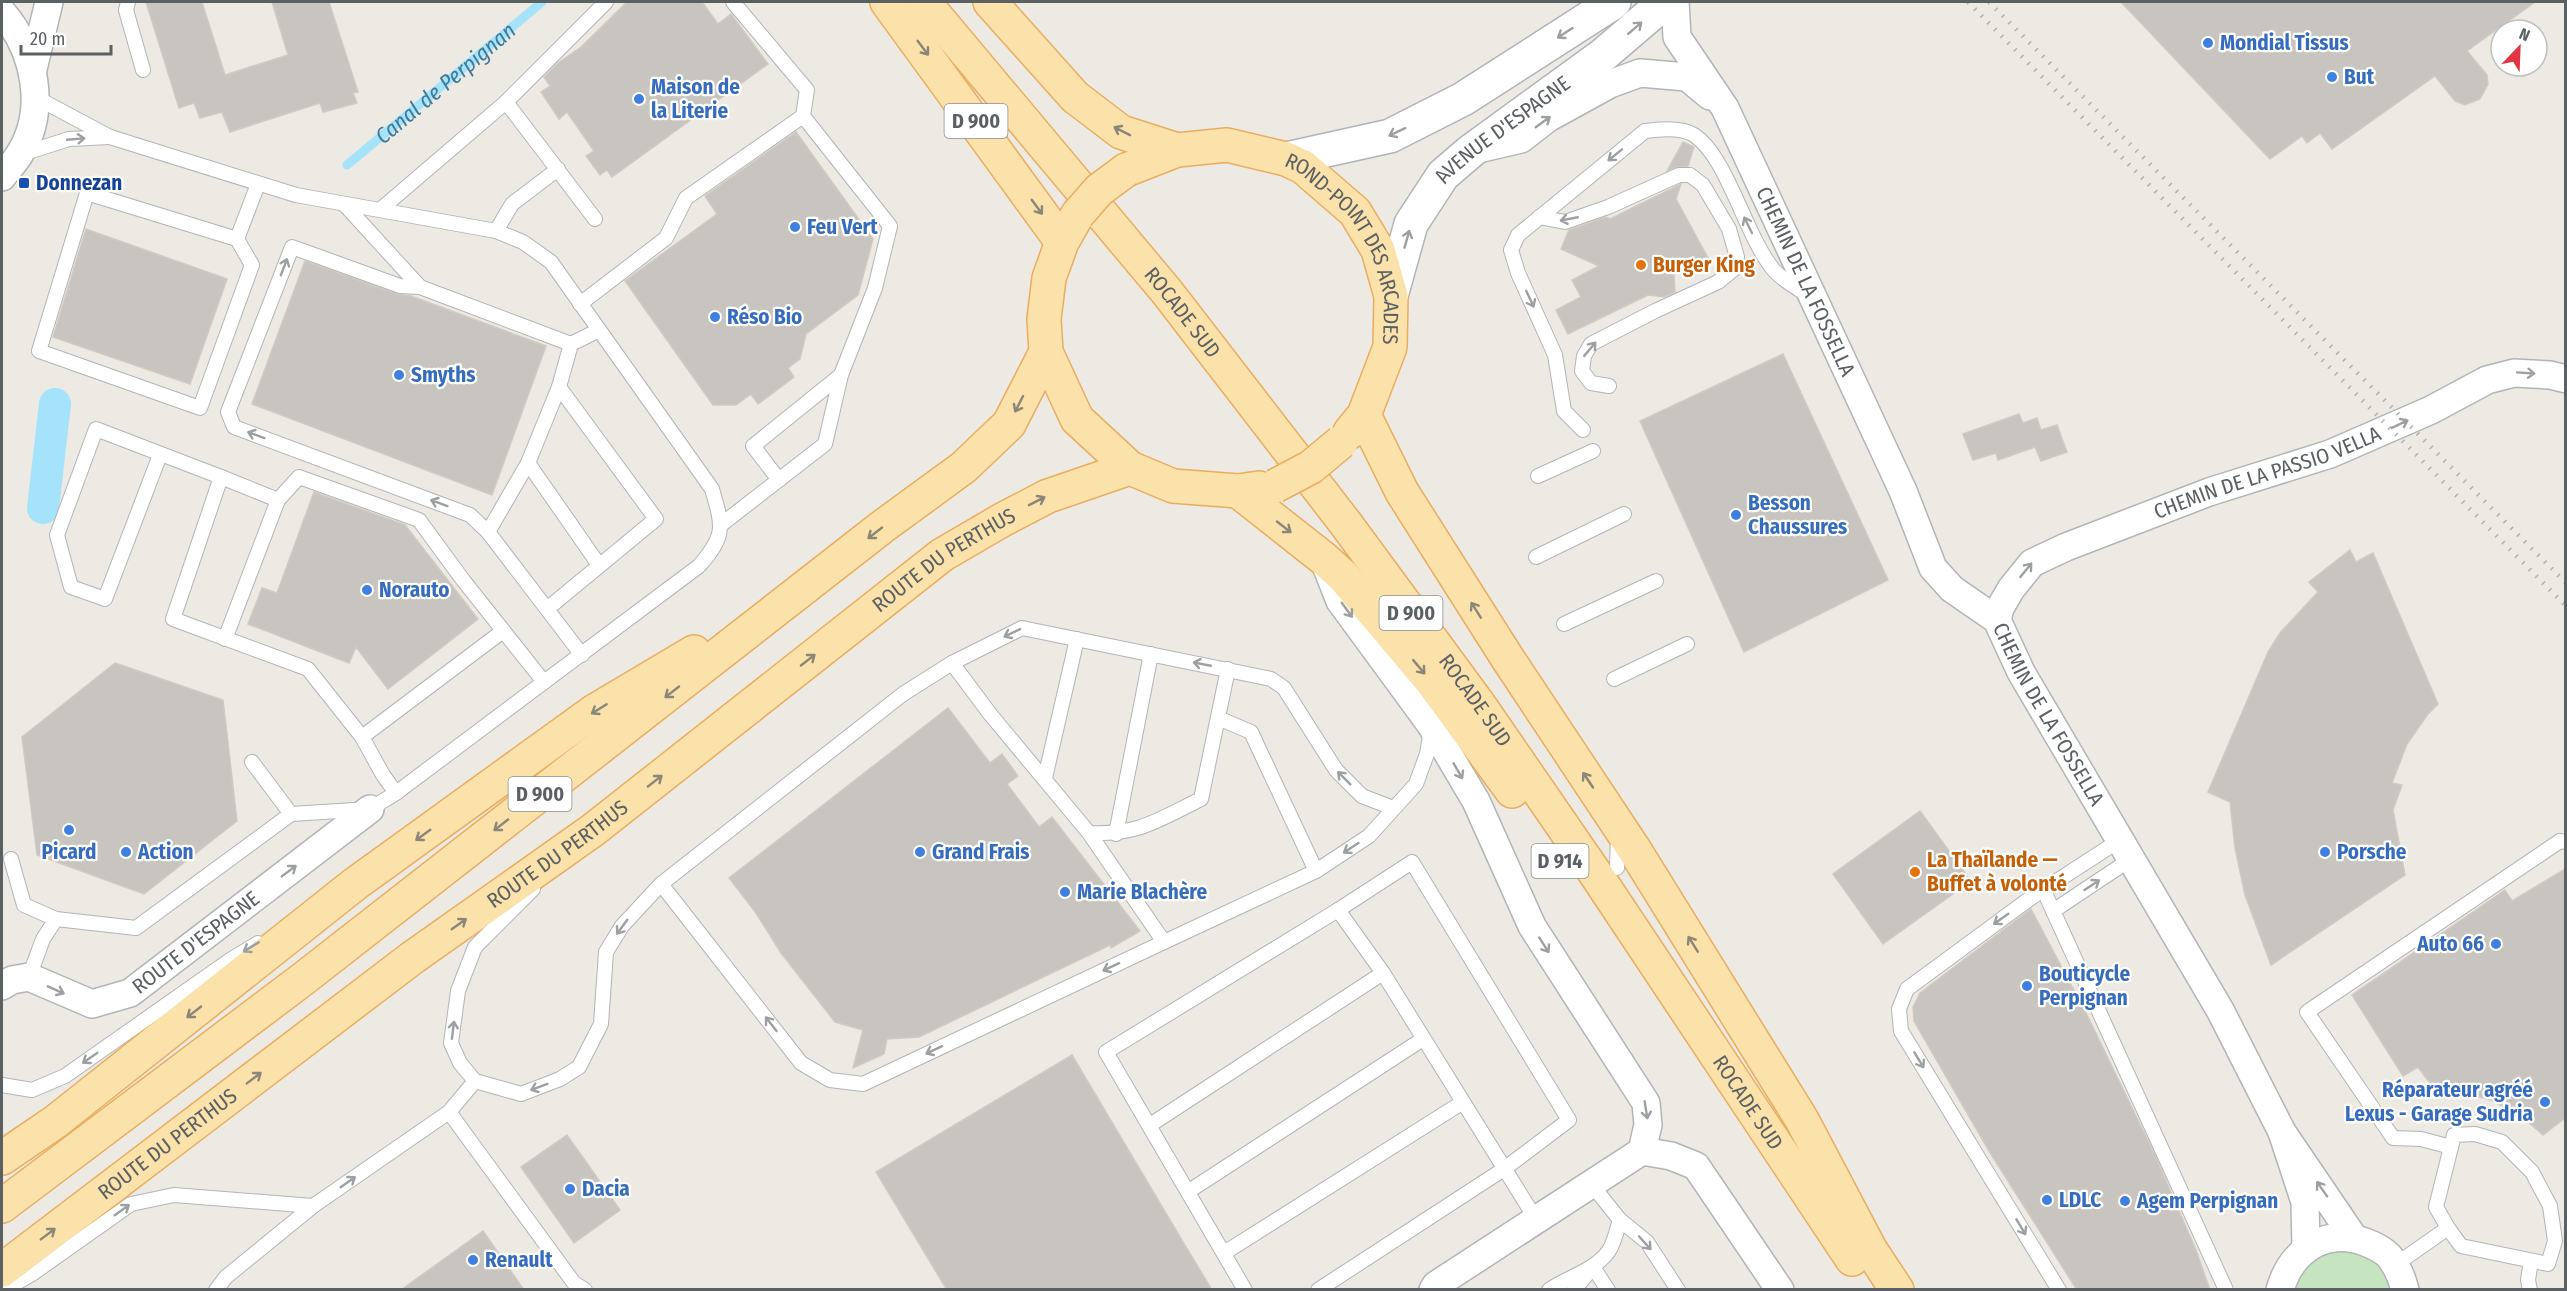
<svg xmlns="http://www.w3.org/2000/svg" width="2567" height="1291" font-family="'Fira Sans Condensed',sans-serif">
<rect width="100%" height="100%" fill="#ede9e3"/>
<path fill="#c6e4c0" d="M2354,1238L2405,1290H2281L2286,1274Z"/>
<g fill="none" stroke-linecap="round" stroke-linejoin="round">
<path stroke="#a5e3fb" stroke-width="9" id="s1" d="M347,165L542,2"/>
<path stroke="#a5e3fb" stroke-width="32" d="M43,508L55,404"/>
</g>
<g fill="#c8c4bf" stroke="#d2cac2" stroke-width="1.5">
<path d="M146,2H202L225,75L288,55L272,2H329L358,92L353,93L357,103L323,112L320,103L230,132L222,112L200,118L194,103L179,108Z"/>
<path d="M627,2H702L718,24L731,14L768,64L612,177L607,170L600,175L586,156L594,151L567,112L559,119L541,92L550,86L544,77L558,63L581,47Z"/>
<path d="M2121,2H2535L2467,51L2487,75L2488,84L2480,99L2465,105L2455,101L2435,76L2332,149L2320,133L2307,143L2302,136L2270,159Z"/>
<path d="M796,132L873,239L858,295L806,334L800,359L788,368L794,377L758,404L751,394L736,405H713L625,281L717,214L705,196Z"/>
<path d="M1683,142L1694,147L1688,166L1676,167L1667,171Z"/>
<path d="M1681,184L1676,199L1708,258L1674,274L1675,292L1664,297L1648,295L1568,334L1556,310L1581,297L1572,280L1599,266L1561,249L1569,230L1606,217L1610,219Z"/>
<path d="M86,229L227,279L190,384L53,337Z"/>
<path d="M305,261L397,294L411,296L546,346L492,495L252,404Z"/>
<path d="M1783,354L1888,580L1744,652L1640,421Z"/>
<path d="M2019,414L2023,423L2037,418L2041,430L2057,425L2067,452L2041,461L2035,447L1998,460L1996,453L1973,460L1963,434Z"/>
<path d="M314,492L405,525L478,619L388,689L356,647L349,663L248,624L262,588L277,593Z"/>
<path d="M2350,550L2356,562L2373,553L2438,704L2428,714L2407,744L2392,783L2402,785L2393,810L2405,875L2271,965L2245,895L2235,848L2230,802L2208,792L2268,652L2280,633L2318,592L2309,582Z"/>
<path d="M115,663L223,700L237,821L144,894L37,855L22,737Z"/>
<path d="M948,708L990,763L1002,754L1018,776L1007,784L1039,827L1052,817L1140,931L1111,948L1110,945L919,1037L887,1039L884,1054L853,1068L863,1030L835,1022L781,953L756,913L729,878Z"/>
<path d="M1920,811L1971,881L1883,944L1833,874Z"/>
<path d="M2565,869V1118L2543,1135L2520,1115L2491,1100L2465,1093L2435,1090L2418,1067L2403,1076L2352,995L2505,890L2512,901Z"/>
<path d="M2031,909L2089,1019L2154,1153L2196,1250L2210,1290H2077L1989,1151L1914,1021L1913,1007L1920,993Z"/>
<path d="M1072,1055L1183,1242L1212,1290H947L876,1172Z"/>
<path d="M567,1135L620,1210L574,1243L521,1167Z"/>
<path d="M483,1231L524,1290H401Z"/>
</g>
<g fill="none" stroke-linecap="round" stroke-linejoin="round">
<g stroke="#b1b5b8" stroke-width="16">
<g id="lane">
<path d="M128,2L126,10L143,70"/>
<path d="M506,102L595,219"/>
<path d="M22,154L69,139L110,137L35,97"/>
<path d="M87,193L237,239L252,265L200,408L39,351Z"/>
<path d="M345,205L420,287L571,344"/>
<path d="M381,209L506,102L606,2"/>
<path d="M1539,217L1565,222L1608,207L1679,175H1690L1703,185L1729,229L1737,257L1734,269L1718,282L1655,311L1591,344L1584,356L1582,371L1591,383L1609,386"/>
<path d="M496,231L512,204L558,169"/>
<path d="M237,239L258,184"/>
<path d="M420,287L400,286L292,247L228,412L234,427L470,515L488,532"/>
<path d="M580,304L666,238L686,198L803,116"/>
<path d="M1583,430L1564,411L1555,355L1518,273L1511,250L1518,235L1645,131C1659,129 1682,127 1694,135C1727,156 1745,235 1773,269C1781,279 1795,287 1806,294"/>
<path d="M160,455L105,599L71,587L57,535L96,429L221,477"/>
<path d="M528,463L599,565"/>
<path d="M1538,476L1593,451"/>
<path d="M779,480L753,446L841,375"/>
<path d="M278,500L299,477L419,520L463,580L544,682"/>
<path d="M722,524L825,444L841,375L875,288L890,226L803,116L807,90L733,2"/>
<path d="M1536,557L1624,514"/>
<path d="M547,609L656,519L559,387"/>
<path d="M1564,624L1656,581"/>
<path d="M225,639L278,500L221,477L173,619L308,669L362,737L383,775L396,793"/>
<path d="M582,655L488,532L528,463L559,387L571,344L599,330"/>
<path d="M952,663L1022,628L1271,679L1284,688L1336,770L1362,796L1393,808"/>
<path d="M1614,679L1687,644"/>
<path d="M1218,718L1251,732L1316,871"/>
<path d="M362,737L503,631"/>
<path d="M252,762L291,814"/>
<path d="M1045,778L1077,639"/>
<path d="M1089,833L1164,942L1316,871L1369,836L1416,784L1427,754L1431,730"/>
<path d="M1116,834L1151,654"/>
<path d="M11,859L24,905L56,919"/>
<path d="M1617,868L1618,837"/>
<path d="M661,884L801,1063L830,1080L863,1084L1164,942"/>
<path d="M533,889L475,947L458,991L451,1043L460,1063L475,1081L521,1094L560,1079L579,1067L601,1024L606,952L622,926L661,884L903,694L952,663L990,714L1089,833C1139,835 1158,820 1201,799L1228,669"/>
<path d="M2044,891L2226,1290"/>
<path d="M2053,911L2131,859"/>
<path d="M29,977L43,939L56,919L136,928L291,814L370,809L396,793L699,566C726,535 723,527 712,489L551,262L523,242L496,231L296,195L110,137"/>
<path d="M2,1085L32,1090L65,1076L230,960L258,943"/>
<path d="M449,1112L574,1283L585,1290"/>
<path d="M1150,1125L1383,973"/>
<path d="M2451,1147L2421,1139L2393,1138L2307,1012L2560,841L2566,842"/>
<path d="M1592,1185L1620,1220L1647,1242L1678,1290"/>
<path d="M1189,1191L1423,1039"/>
<path d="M1224,1253L1463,1102"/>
<path d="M2395,1265L2448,1228L2461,1246L2548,1264L2555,1241L2550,1206L2532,1172L2502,1142L2475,1134L2454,1135L2436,1207L2448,1228"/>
<path d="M4,1290L32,1274L131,1204L174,1195L313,1206L449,1112L475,1081"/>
<path d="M216,1290L226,1277L313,1206"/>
<path d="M1245,1290L1106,1052L1338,910L1383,973L1537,1221"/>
<path d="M1318,1290L1504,1169L1569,1120L1412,862L1338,910"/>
<path d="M1549,1290C1568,1277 1601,1268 1611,1247C1615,1239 1617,1229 1620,1220"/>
<path d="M1574,1290L1593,1267L1608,1290"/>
<path d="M2059,1290L1901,1031L1899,1009L1907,989L2032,897L2120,840"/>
<path d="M2530,1290L2528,1280L2531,1261"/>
</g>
</g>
<g stroke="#b1b5b8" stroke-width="30">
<g id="street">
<path id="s2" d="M1675,2L1677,37L1725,108L1903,491L1933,568L1952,589L1997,620L2021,672L2220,1010L2282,1132"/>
<path d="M2,12C35,50 48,110 19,155C14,163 7,170 2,177"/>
<path d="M33,69L49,2"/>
<path d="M1478,149L1521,139L1548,118L1610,84L1640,73L1687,77L1710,96"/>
<path d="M1325,563L1340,601L1431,725L1476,801L1532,926L1646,1103L1648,1125L1642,1151"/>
<path id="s3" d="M1997,620L2000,608L2011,589L2032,563L2066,547L2209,492L2330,454L2431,410L2487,380L2514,373L2550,375L2566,379"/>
<path id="s4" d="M2,986L12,980L29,977L92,1004L130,993L370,809"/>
<path d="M1642,1151L1671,1156L1696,1166L1780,1290"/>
<path d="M2306,1248L2305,1202L2282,1132L2354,1238"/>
<path d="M1433,1290L1436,1285L1642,1151"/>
<path d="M2280,1290C2291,1251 2325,1227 2365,1242C2373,1245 2383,1250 2389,1256C2397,1266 2402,1278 2405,1290"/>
</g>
</g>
<g stroke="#b0b4b8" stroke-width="36">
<g id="secondary">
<path d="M1286,159L1390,136L1463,99L1614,2"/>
<path id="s5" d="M1391,296L1411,224L1443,175L1471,151L1603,55L1665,2"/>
</g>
</g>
<g stroke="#eaad5f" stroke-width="36">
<g id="primary">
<path d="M887,2L1062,242"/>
<path id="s6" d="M924,2L1167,292L1346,524L1480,706L1595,873L1852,1259"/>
<path d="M990,2L1075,97L1121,132L1177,150"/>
<path id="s7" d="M1126,170L1177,150L1227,145L1286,159L1303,167L1355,212L1378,250L1391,296L1390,347L1364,415L1350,432"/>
<path d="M1078,214L1062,242L1049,278L1044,319L1046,352L1077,419L1130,468L1173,486L1238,491L1259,488"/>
<path d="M1364,415L1402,492L1508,659L1634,849L1802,1120L1870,1249L1897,1290"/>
<path d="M1238,491L1323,558L1343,576L1433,683L1512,791"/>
<path d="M2,1158L55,1122L355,884L593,712L694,652"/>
<path d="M2,1206L303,979L882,527L964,467L1009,424L1046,352"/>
<path id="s8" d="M2,1270L412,958L593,830L942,555L1002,520L1048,496L1130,468"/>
</g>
</g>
<use href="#lane" stroke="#fff" stroke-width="14"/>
<use href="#street" stroke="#fff" stroke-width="27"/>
<use href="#secondary" stroke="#fff" stroke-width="33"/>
<use href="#primary" stroke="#fbe1aa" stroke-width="33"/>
<g stroke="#b0b1b1" stroke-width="4.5" stroke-dasharray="1.5 8" stroke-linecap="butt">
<path d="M1968,2L2566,606"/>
<path d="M1989,2L2566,583"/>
</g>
<g stroke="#eaad5f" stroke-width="36" stroke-linecap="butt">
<g id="primary-bridge">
<path d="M1078,214L1099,190L1126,170"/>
<path d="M1275,486L1311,467L1341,442"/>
</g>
</g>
<use href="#primary-bridge" stroke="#fbe1aa" stroke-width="33"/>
</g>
<defs><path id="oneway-shaft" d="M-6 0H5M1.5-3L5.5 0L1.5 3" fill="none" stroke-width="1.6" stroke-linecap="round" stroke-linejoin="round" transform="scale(1.5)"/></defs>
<g stroke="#9da0a1">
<use href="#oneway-shaft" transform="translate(1635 28) rotate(-41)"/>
<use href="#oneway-shaft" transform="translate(1565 33) rotate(147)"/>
<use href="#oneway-shaft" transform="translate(1543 122) rotate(-36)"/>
<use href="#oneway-shaft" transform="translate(1397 132) rotate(154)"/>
<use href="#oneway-shaft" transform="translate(76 139) rotate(-5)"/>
<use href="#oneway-shaft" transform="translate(1615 155) rotate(141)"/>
<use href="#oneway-shaft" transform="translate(1569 219) rotate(169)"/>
<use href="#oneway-shaft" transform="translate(1748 225) rotate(-116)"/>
<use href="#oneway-shaft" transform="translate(1407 239) rotate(-74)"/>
<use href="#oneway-shaft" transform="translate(284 267) rotate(-69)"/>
<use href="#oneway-shaft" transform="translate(1530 299) rotate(65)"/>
<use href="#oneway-shaft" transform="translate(1590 349) rotate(-50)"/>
<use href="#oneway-shaft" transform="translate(2526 373) rotate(4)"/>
<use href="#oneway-shaft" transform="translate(2400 424) rotate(-26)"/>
<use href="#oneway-shaft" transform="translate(256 435) rotate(-160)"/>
<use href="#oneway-shaft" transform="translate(439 503) rotate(-160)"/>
<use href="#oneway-shaft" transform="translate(2026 570) rotate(-51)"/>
<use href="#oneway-shaft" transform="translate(1347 610) rotate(54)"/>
<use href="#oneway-shaft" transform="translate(1012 633) rotate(154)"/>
<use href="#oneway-shaft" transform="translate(1202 664) rotate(-169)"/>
<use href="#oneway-shaft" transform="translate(1458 771) rotate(60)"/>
<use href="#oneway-shaft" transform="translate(1344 778) rotate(-135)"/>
<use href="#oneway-shaft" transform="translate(1351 848) rotate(147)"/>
<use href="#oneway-shaft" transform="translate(289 871) rotate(-37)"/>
<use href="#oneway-shaft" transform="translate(2092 885) rotate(-33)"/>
<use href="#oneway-shaft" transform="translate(2001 919) rotate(145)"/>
<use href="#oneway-shaft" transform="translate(622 927) rotate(126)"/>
<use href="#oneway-shaft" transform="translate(1544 945) rotate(57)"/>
<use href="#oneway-shaft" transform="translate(251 947) rotate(149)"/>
<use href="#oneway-shaft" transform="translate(1111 967) rotate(155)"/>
<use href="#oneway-shaft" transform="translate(56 990) rotate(24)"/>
<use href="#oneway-shaft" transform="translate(771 1024) rotate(-128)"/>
<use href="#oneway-shaft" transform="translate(453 1030) rotate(-83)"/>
<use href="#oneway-shaft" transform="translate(934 1050) rotate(155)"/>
<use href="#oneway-shaft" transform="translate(90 1058) rotate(145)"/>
<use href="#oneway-shaft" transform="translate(1919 1060) rotate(59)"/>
<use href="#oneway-shaft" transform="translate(539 1087) rotate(160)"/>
<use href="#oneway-shaft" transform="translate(1646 1110) rotate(81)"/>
<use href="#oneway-shaft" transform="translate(348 1182) rotate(-35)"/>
<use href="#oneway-shaft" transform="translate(2322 1189) rotate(-125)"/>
<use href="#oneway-shaft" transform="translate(122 1210) rotate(-35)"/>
<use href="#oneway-shaft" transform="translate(2021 1227) rotate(59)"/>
<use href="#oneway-shaft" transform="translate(1645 1243) rotate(48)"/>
</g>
<g stroke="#8b8778">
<use href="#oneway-shaft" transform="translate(923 48) rotate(53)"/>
<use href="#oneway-shaft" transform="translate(1122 131) rotate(-153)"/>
<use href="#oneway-shaft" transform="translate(1037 207) rotate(54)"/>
<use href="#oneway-shaft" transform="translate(1019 404) rotate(117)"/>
<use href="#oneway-shaft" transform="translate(1037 501) rotate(-27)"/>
<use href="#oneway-shaft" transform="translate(1284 527) rotate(38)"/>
<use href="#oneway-shaft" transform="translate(875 533) rotate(142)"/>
<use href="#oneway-shaft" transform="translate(1476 610) rotate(-122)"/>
<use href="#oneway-shaft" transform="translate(808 660) rotate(-38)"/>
<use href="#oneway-shaft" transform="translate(1419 667) rotate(50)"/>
<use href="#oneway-shaft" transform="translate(672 692) rotate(142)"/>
<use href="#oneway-shaft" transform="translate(599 709) rotate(148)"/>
<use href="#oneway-shaft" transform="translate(1588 780) rotate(-124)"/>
<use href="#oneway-shaft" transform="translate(655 781) rotate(-38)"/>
<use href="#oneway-shaft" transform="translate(501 825) rotate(142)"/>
<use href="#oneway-shaft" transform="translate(423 835) rotate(144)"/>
<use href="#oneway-shaft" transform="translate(459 924) rotate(-35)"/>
<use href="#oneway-shaft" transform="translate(1693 944) rotate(-122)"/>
<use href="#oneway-shaft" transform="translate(194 1012) rotate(142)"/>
<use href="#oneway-shaft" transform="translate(254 1078) rotate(-37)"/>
<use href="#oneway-shaft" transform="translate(48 1234) rotate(-37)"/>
</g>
<g fill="#3f7fe0" stroke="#fff" stroke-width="2">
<circle cx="2208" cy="43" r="6"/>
<circle cx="2332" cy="77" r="6"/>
<circle cx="639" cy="99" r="6"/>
<circle cx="795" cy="227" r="6"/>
<circle cx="715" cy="317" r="6"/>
<circle cx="399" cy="375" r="6"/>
<circle cx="1736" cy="515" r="6"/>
<circle cx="367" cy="590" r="6"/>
<circle cx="69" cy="830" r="6"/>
<circle cx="126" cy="852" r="6"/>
<circle cx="920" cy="852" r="6"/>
<circle cx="2325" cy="852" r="6"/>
<circle cx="1065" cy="892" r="6"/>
<circle cx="2496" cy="944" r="6"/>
<circle cx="2027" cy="986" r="6"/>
<circle cx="2545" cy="1102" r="6"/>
<circle cx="570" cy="1189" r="6"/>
<circle cx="2047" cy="1200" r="6"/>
<circle cx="2125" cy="1201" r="6"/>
<circle cx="473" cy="1260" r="6"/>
</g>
<rect fill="#1a4fb4" stroke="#fff" stroke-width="2" x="18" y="177" width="12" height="12" rx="3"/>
<g fill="#e8710a" stroke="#fff" stroke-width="2">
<circle cx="1641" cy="265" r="6"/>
<circle cx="1915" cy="872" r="6"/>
</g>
<g text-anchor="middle" stroke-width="4.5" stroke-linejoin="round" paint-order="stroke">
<g fill="#fff" stroke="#8c9092" stroke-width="1.5">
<rect x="944.5" y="104" width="63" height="34" rx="4.5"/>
<rect x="1379.5" y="596" width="63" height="34" rx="4.5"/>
<rect x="508.5" y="777" width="63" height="34" rx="4.5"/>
<rect x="1531.5" y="844" width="57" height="34" rx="4.5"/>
</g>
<g font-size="20" font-weight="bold" fill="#5b6063">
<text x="976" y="128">D 900</text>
<text x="1411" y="620">D 900</text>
<text x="540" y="801">D 900</text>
<text x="1560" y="868">D 914</text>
</g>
<g font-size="21" font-weight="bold" fill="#366cbe" stroke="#fff" text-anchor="start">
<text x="2220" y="50">Mondial Tissus</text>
<text x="2344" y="84">But</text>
<text x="651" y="94">Maison de<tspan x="651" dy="24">la Literie</tspan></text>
<text x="807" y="234">Feu Vert</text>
<text x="727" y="324">Réso Bio</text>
<text x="411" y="382">Smyths</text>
<text x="1748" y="510">Besson<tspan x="1748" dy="24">Chaussures</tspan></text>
<text x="379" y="597">Norauto</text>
<text x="69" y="859" text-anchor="middle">Picard</text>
<text x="138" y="859">Action</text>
<text x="932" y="859">Grand Frais</text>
<text x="2337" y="859">Porsche</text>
<text x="1077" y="899">Marie Blachère</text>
<text x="2484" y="951" text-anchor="end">Auto 66</text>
<text x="2039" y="981">Bouticycle<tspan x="2039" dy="24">Perpignan</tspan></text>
<text x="2533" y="1097" text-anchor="end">Réparateur agréé<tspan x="2533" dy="24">Lexus - Garage Sudria</tspan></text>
<text x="582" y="1196">Dacia</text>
<text x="2059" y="1207">LDLC</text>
<text x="2137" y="1208">Agem Perpignan</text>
<text x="485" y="1267">Renault</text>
</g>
<g font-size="21" fill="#5b6063" stroke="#fff">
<text dy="7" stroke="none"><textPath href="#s5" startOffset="208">AVENUE D'ESPAGNE</textPath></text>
<text dy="7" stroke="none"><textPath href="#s7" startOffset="280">ROND-POINT DES ARCADES</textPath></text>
<text dy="7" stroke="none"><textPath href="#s2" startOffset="312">CHEMIN DE LA FOSSELLA</textPath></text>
<text dy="7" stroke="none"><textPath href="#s6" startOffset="404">ROCADE SUD</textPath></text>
<text dy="7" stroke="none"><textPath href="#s3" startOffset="320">CHEMIN DE LA PASSIO VELLA</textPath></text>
<text dy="7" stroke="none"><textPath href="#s8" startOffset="1180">ROUTE DU PERTHUS</textPath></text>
<text dy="7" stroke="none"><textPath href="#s6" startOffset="890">ROCADE SUD</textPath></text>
<text dy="7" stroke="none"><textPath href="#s2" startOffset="816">CHEMIN DE LA FOSSELLA</textPath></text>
<text dy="7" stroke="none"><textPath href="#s8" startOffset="694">ROUTE DU PERTHUS</textPath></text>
<text dy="7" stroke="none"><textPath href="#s4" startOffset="220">ROUTE D'ESPAGNE</textPath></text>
<text dy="7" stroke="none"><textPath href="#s6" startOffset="1376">ROCADE SUD</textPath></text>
<text dy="7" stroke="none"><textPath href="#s8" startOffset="208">ROUTE DU PERTHUS</textPath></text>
</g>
<g font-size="21" font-weight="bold" fill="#164399" stroke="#fff" text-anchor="start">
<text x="36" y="190">Donnezan</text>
</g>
<g font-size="21" font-weight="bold" fill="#c56008" stroke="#fff" text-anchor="start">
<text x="1653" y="272">Burger King</text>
<text x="1927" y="867">La Thaïlande —<tspan x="1927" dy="24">Buffet à volonté</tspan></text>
</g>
<g font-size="22" font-style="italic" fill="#3e7a9b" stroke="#fff">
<text dy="8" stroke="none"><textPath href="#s1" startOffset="128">Canal de Perpignan</textPath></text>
</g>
</g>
<rect width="2567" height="1291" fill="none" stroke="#5b6063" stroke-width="6"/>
<g transform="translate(2519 48) rotate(23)"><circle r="28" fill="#ffffff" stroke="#bdbfc1" stroke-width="1.5"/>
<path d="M0-4.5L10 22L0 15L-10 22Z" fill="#e13643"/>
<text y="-9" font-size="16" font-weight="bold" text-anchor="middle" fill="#5b6063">N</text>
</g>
<path d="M21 45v9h90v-9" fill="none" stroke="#5b6063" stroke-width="3"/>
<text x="30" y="45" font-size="18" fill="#5b6063" stroke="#ffffff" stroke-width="4.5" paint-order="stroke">20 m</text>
</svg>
